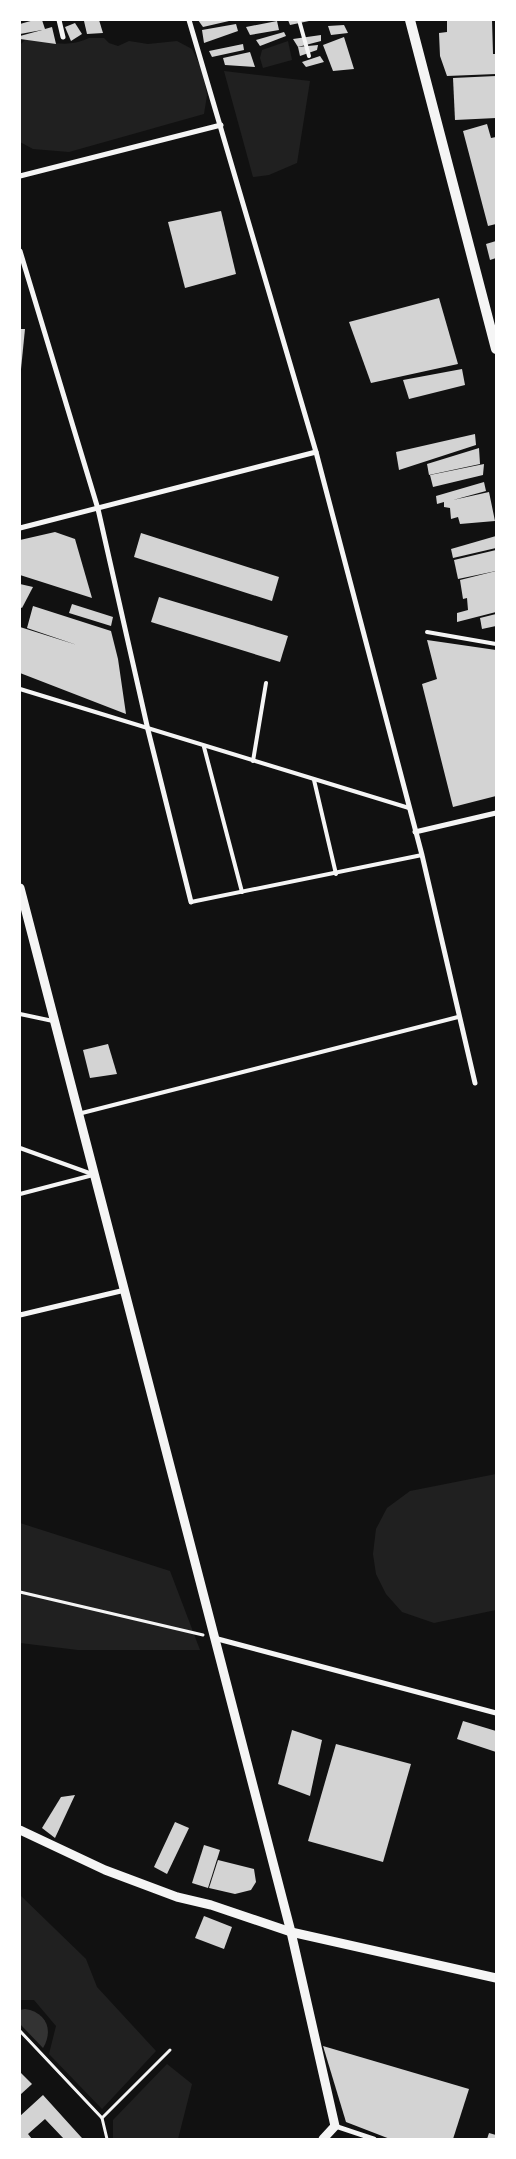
<svg xmlns="http://www.w3.org/2000/svg" width="516" height="2159" font-family="Signika,sans-serif">
<rect width="100%" height="100%" fill="#111"/>
<g fill="#202020">
<path d="M89,38H104L109,43L118,46L129,41L148,44L177,41L192,49L203,72L207,95L204,114L69,152L33,149L20,142V45L25,40C51,39 62,50 89,38Z"/>
<path d="M288,41L292,60L263,68L260,58L262,50Z"/>
<path d="M224,71L310,81L297,163L269,175L253,177Z"/>
<path d="M496,1474V1610L434,1623L402,1612L386,1594L376,1574L373,1554L376,1529L387,1508L410,1491Z"/>
<path d="M20,1523L170,1571L200,1650H78L20,1643Z"/>
<path d="M20,1895L86,1959L97,1987L156,2051L102,2109L49,2054L56,2026L34,2000H20Z"/>
<path d="M167,2064L192,2084L178,2139H113V2120Z"/>
</g>
<path fill="#333" d="M25,2009C46,2012 54,2030 43,2048L20,2024V2010Z"/>
<g fill="#d3d3d3">
<path d="M34,20H42L45,29L52,27L56,44L20,39V36L42,30L20,34V24Z"/>
<path d="M88,20H99L103,33L87,34L84,21Z"/>
<path d="M198,20H229V21L203,27Z"/>
<path d="M288,20H309V21L290,25Z"/>
<path d="M447,20H492L493,54H496V74L447,76L440,56L439,33L447,32Z"/>
<path d="M277,21L279,30L250,35L246,27Z"/>
<path d="M75,23L82,34L71,41L65,27Z"/>
<path d="M236,24L238,31L204,43L202,30Z"/>
<path d="M344,25L348,33L331,35L328,26Z"/>
<path d="M284,32L286,36L260,46L256,40Z"/>
<path d="M321,35V41L298,47L293,39Z"/>
<path d="M344,37L354,69L333,71L323,45Z"/>
<path d="M243,44L244,50L212,57L209,51Z"/>
<path d="M318,45L317,50L300,56L298,47Z"/>
<path d="M250,52L255,67L225,65L223,58Z"/>
<path d="M320,56L324,62L306,67L302,62Z"/>
<path d="M496,76V118L455,120L453,78Z"/>
<path d="M487,124L491,138L496,137V224L488,226L463,131Z"/>
<path d="M221,211L236,274L185,288L168,222Z"/>
<path d="M496,241V258L490,260L486,244Z"/>
<path d="M439,298L458,364L371,383L349,322Z"/>
<path d="M20,329H25L21,369H20Z"/>
<path d="M462,369L465,385L409,399L403,380Z"/>
<path d="M475,434L476,445L399,470L396,452Z"/>
<path d="M479,448L480,464L429,475L427,464Z"/>
<path d="M484,464L483,475L433,487L430,475Z"/>
<path d="M484,482L486,491L453,500L489,492L495,521L460,524L458,517L451,519L450,508L444,507V502L437,504L436,496Z"/>
<path d="M55,532L75,539L92,598L20,575V540Z"/>
<path d="M141,533L279,577L272,601L134,557Z"/>
<path d="M496,536V548L453,558L451,549Z"/>
<path d="M496,550V571L458,579L454,560Z"/>
<path d="M496,571V612L457,622V613L468,610L467,598L463,599L460,580Z"/>
<path d="M20,584L33,587L22,608L20,607Z"/>
<path d="M159,597L288,636L280,662L151,622Z"/>
<path d="M72,604L113,617L111,626L69,613Z"/>
<path d="M33,606L111,631L118,659L126,714L20,673V627L77,645L27,628Z"/>
<path d="M496,614V626L482,629L480,618Z"/>
<path d="M427,640L496,650V796L453,807L422,684L437,679Z"/>
<path d="M108,1044L117,1074L90,1078L83,1050Z"/>
<path d="M463,1721L496,1731V1752L457,1739Z"/>
<path d="M292,1730L322,1740L310,1796L278,1784Z"/>
<path d="M336,1744L411,1764L383,1862L308,1841Z"/>
<path d="M75,1795L55,1838L42,1828L61,1797Z"/>
<path d="M175,1822L189,1828L167,1874L154,1867Z"/>
<path d="M204,1845L220,1850L208,1888L192,1883Z"/>
<path d="M218,1860L254,1869L256,1882L251,1890L235,1894L209,1888Z"/>
<path d="M204,1916L232,1927L224,1949L195,1938Z"/>
<path d="M323,2046L469,2089L453,2139H390L346,2122Z"/>
<path d="M20,2072L32,2084L20,2095Z"/>
<path d="M43,2095L81,2137L83,2139H64L45,2119L28,2134L32,2139H20V2116Z"/>
<path d="M489,2133L496,2135V2139H487Z"/>
</g>
<g fill="none" stroke-linecap="round" stroke-linejoin="round">
<g stroke="#f5f5f5" stroke-width="3">
<path d="M20,1592L203,1635"/>
<path d="M20,2031L102,2118L107,2139"/>
<path d="M102,2118L170,2050"/>
</g>
<g stroke="#f5f5f5" stroke-width="4">
<path d="M299,20L309,56"/>
<path d="M427,632L496,644"/>
<path d="M20,689L409,808"/>
<path d="M204,747L242,892"/>
<path d="M253,761L266,683"/>
<path d="M314,780L336,874"/>
<path d="M191,902L422,855"/>
<path d="M20,1014L53,1021"/>
<path d="M78,1114L458,1017"/>
<path d="M20,1148L92,1174"/>
<path d="M20,1194L93,1175"/>
</g>
<g stroke="#f5f5f5" stroke-width="5">
<path d="M59,20L63,37"/>
<path d="M189,20L316,452L422,855L475,1083"/>
<path d="M20,176L221,125"/>
<path d="M20,251L98,509L148,730L191,902"/>
<path d="M20,528L316,452"/>
<path d="M415,832L496,813"/>
<path d="M20,1315L125,1290"/>
<path d="M214,1638L496,1713"/>
<path d="M335,2126L374,2139"/>
</g>
<g stroke="#f5f5f5" stroke-width="9">
<path d="M20,888L291,1932L335,2126L323,2139"/>
<path d="M20,1830L105,1870L177,1897L211,1905L291,1932L496,1978"/>
</g>
<path stroke="#f5f5f5" stroke-width="10" d="M410,20L496,349"/>
</g>
<rect width="516" height="2159" fill="none" stroke="#ffffff" stroke-width="42"/>
</svg>
